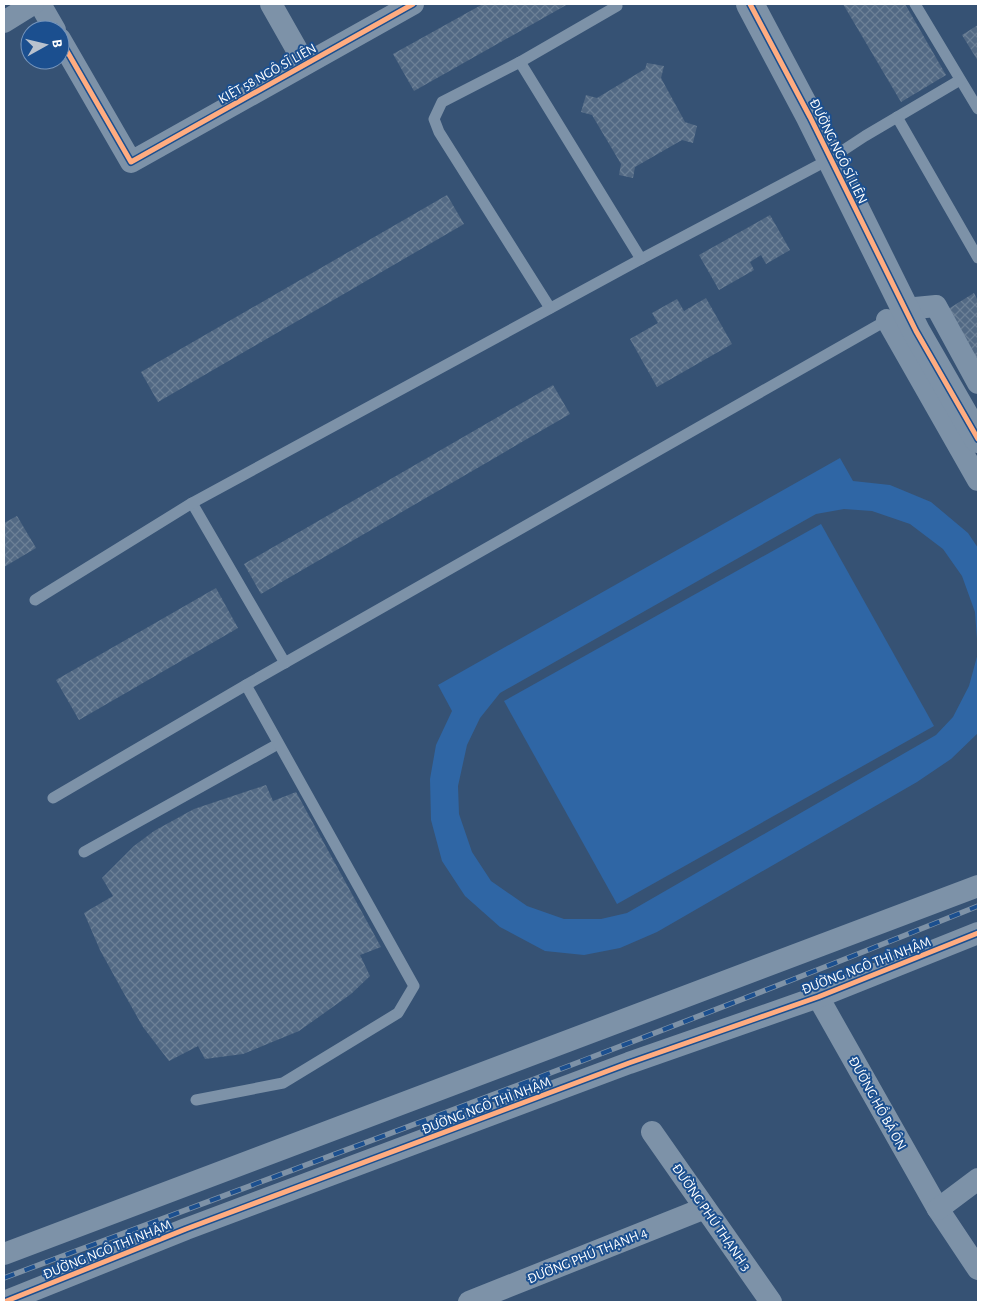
<svg xmlns="http://www.w3.org/2000/svg" width="982" height="1306" font-family="'Alegreya Sans',sans-serif">
<defs>
<pattern id="building-cross-hatch" width="8" height="8" patternUnits="userSpaceOnUse" patternTransform="scale(1.25)"><rect width="8" height="8" fill="#526984"/><path d="M0 0l8 8M0 8l8-8" fill="none" stroke="#6c8096"/></pattern>
</defs>
<rect width="100%" height="100%" fill="#365274"/>
<g fill="#2f66a5" fill-rule="evenodd">
<path d="M840,458L853,481L890,485L931,502L968,533L978,548V733L951,759L917,782L657,932L620,948L584,955L545,951L500,927L465,896L442,861L431,820L430,779L436,745L452,711L438,685ZM844,509L872,511L910,524L943,549L962,576L975,612L978,653L969,686L953,717L936,735L627,913L601,919H564L527,906L491,881L472,852L459,814L458,786L467,745L480,718L500,693L816,514Z"/>
<path d="M821,524L934,726L617,904L504,701Z"/>
</g>
<g fill="url(#building-cross-hatch)">
<path d="M483,4H568L414,91L393,54Z"/>
<path d="M843,4H905L946,75L901,102Z"/>
<path d="M978,25V61L962,35Z"/>
<path d="M647,63L664,66L661,78L685,122L697,126L693,143L682,140L635,167L633,178L619,175L621,164L592,115L581,112L586,95L597,98L645,69Z"/>
<path d="M447,195L464,224L158,402L141,372Z"/>
<path d="M770,215L790,250L766,264L761,255L750,262L754,270L719,290L699,255Z"/>
<path d="M974,293L978,301V364L945,311Z"/>
<path d="M706,298L732,344L657,387L630,339L658,323L652,313L677,299L684,311Z"/>
<path d="M553,385L570,414L261,594L244,564Z"/>
<path d="M17,516L36,548L4,567V523Z"/>
<path d="M216,588L238,628L79,720L56,680Z"/>
<path d="M266,785L273,801L296,792L381,947L360,955L370,976L351,994L299,1031L243,1054L205,1059L198,1046L169,1061L143,1027L122,990L100,950L84,913L113,896L102,878L134,846L154,831L194,809Z"/>
</g>
<g fill="none" stroke-linecap="round" stroke-linejoin="round">
<g stroke="#7d92a8" stroke-width="11">
<path d="M915,4L978,109"/>
<path d="M520,62L641,259"/>
<path d="M897,117L978,258"/>
<path d="M550,308L439,132L434,119L442,102L520,62L617,6"/>
<path d="M192,503L285,663"/>
<path d="M35,600L192,503L641,259L830,159L865,136L960,80"/>
<path d="M53,798L246,685L889,319"/>
<path d="M84,852L278,744"/>
<path d="M196,1100L283,1083L398,1013L414,986L246,685"/>
</g>
<g stroke="#7d92a8" stroke-width="22">
<path d="M40,4L55,30"/>
<path d="M271,4L305,64"/>
<path d="M4,22L33,4"/>
<path d="M60,39L131,162L413,4"/>
<path d="M905,309L936,306L978,383"/>
<path d="M887,320L978,480"/>
<path d="M818,997L938,1209L978,1269"/>
<path d="M652,1132L771,1302"/>
<path d="M938,1209L978,1179"/>
<path d="M4,1254L978,886"/>
<path d="M4,1302L186,1229L629,1063L818,997L978,933"/>
<path d="M469,1302L705,1208"/>
</g>
<path stroke="#7d92a8" stroke-width="28" d="M750,4L810,117L916,331L978,439"/>
<g stroke="#7e92a7" stroke-width="5.5">
<path id="rail" d="M4,1278C329,1156 656,1036 978,906"/>
</g>
<use href="#rail" stroke="#1b4f8f" stroke-width="4" stroke-dasharray="11" stroke-linecap="butt"/>
<g stroke="#1b4f8f" stroke-width="8">
<g id="cycleway">
<path d="M750,4L810,117L916,331L978,439"/>
<path d="M60,39L131,162L413,4"/>
<path d="M4,1302L186,1229L629,1063L818,997L978,933"/>
</g>
</g>
<use href="#cycleway" stroke="#ffac80" stroke-width="5"/>
</g>
<g text-anchor="middle" stroke-width="4" stroke-linejoin="round" paint-order="stroke">
<g font-size="14" fill="#fff" stroke="#1b4f8f">
<text transform="translate(267 73) rotate(-29)" y="5">KIỆT 58 NGÔ SĨ LIÊN</text>
<text transform="translate(839 151) rotate(64)" y="5">ĐƯỜNG NGÔ SĨ LIÊN</text>
<text transform="translate(866 965) rotate(-21)" y="5">ĐƯỜNG NGÔ THÌ NHẬM</text>
<text transform="translate(878 1103) rotate(61)" y="5">ĐƯỜNG HỒ BÁ ÔN</text>
<text transform="translate(486 1105) rotate(-21)" y="5">ĐƯỜNG NGÔ THÌ NHẬM</text>
<text transform="translate(712 1217) rotate(55)" y="5">ĐƯỜNG PHÚ THẠNH 3</text>
<text transform="translate(107 1249) rotate(-22)" y="5">ĐƯỜNG NGÔ THÌ NHẬM</text>
<text transform="translate(587 1255) rotate(-22)" y="5">ĐƯỜNG PHÚ THẠNH 4</text>
</g>
</g>
<rect width="982" height="1306" fill="none" stroke="#ffffff" stroke-width="10"/>
<g transform="translate(45 45) rotate(82)"><circle r="24" fill="#1b4f8f" stroke="#7695bc"/>
<path d="M0-4L9 19L0 12L-9 19Z" fill="#b9c2ce"/>
<text y="-8" font-size="14" font-weight="bold" text-anchor="middle" fill="#ffffff">B</text>
</g>
</svg>
